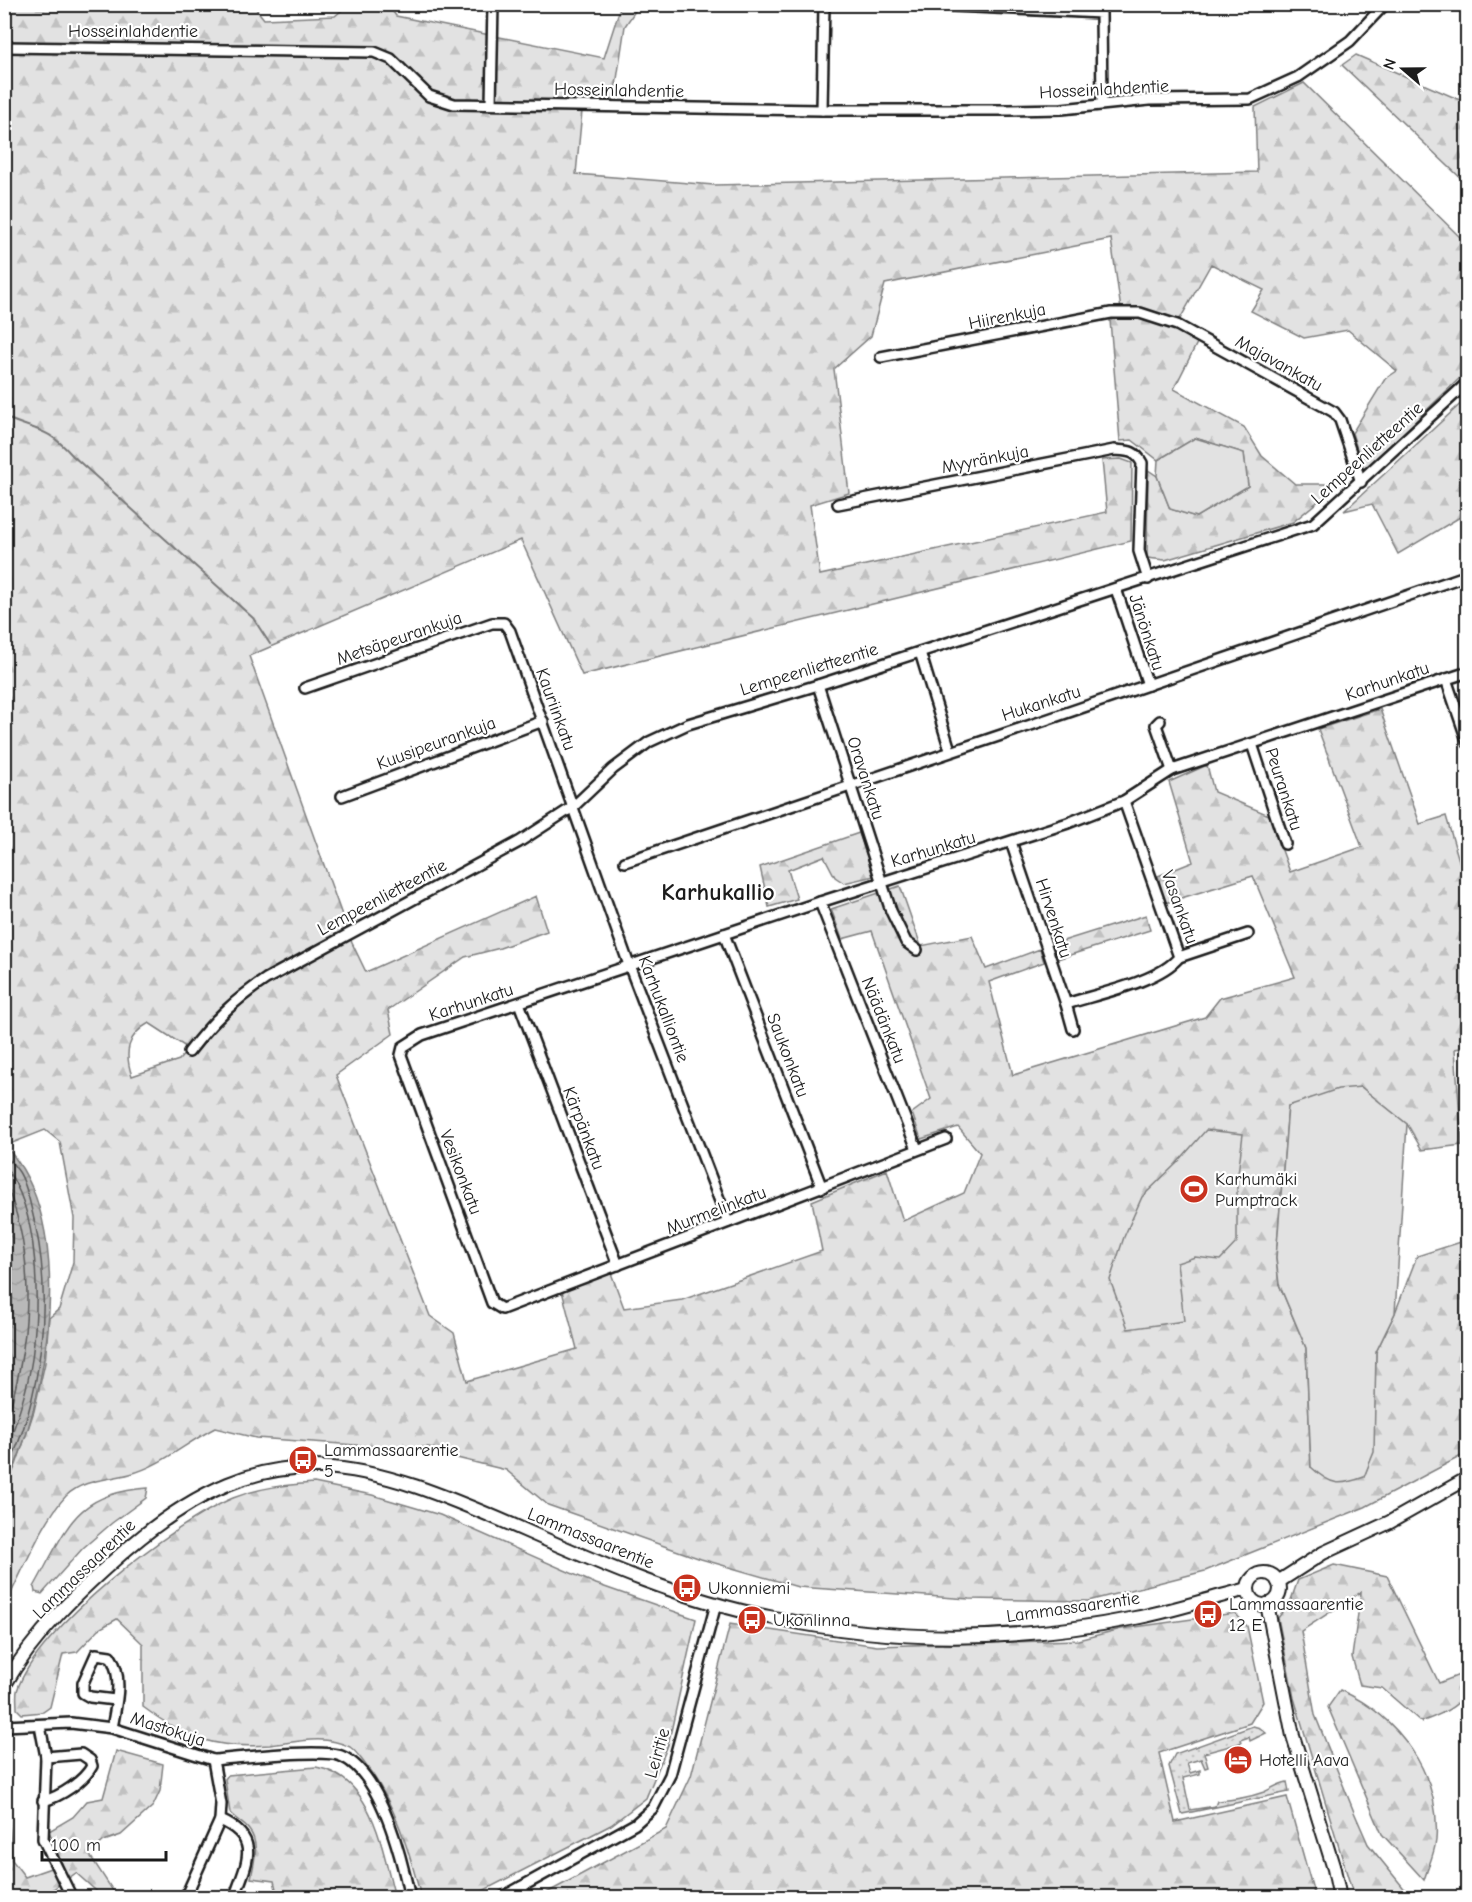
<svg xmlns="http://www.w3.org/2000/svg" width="1472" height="1902" font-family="'Comic Neue',sans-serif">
<defs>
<pattern id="grass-dots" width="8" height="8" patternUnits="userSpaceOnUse" patternTransform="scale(1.5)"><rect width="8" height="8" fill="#e2e2e2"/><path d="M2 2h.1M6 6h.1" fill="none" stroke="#c1c1c1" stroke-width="1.8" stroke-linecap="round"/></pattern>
<pattern id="forest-firs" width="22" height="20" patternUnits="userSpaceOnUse" patternTransform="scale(1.5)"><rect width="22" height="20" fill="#e2e2e2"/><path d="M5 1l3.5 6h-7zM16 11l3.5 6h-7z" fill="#c1c1c1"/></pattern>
<pattern id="water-waves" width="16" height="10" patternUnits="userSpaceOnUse" patternTransform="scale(1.5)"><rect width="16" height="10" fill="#b8b8b8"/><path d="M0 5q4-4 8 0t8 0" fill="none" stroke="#9e9e9e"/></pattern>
</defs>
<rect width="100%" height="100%" fill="#fff"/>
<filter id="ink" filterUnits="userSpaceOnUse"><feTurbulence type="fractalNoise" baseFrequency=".0167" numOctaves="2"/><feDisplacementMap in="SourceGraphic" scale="12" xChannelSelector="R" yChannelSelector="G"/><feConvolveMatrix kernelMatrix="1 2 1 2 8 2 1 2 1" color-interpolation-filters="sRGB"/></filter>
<g filter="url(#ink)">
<path fill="url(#grass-dots)" stroke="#7f7f7f" stroke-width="1.5" d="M1253,1726L1260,1728L1266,1733L1250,1741L1249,1737L1240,1740L1241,1743L1204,1753L1208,1767L1205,1768L1201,1759L1187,1763L1190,1773L1200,1770V1774L1183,1778L1190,1810L1215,1806L1217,1801C1232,1800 1250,1797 1264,1792C1272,1788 1278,1784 1287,1782L1289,1792L1182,1814L1169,1766L1175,1754Z"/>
<g fill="url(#forest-firs)" stroke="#7f7f7f" stroke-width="1.5" fill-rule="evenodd">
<path d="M5,5H253L264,19L335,16L348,5H388L396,16L604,58L621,5H639L625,26L614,99L583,101L576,174L714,185L1257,172L1255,107L1304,83L1467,244L1468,370L1364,471L1352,433L1385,379L1397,371L1348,330L1304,338L1251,311L1264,290L1211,264L1175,328L1198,341L1174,389L1244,427L1262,456L1295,484H1339L1293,522L1165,560L1147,558L1148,470L1157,476L1170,509L1196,517L1248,486L1244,453L1195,438L1158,460L1132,440L1120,441L1110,320L1122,317L1111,239L885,284L871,336L834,369L849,493L810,505L820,575L1107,512L1102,460L1121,459L1132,463L1131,541L582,675L521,540L249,656L352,943L366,972L536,896L547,931L500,948L465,957L388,1010L393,1034L336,1075L430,1316L454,1333L467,1381L577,1349L562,1291L611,1273L624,1308L682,1300L822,1251L812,1201L887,1170L903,1221L964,1193L980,1153L958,1127L921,1139L912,1113L931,1099L872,931L842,939L831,909L900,886L921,946L972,936L986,969L1040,949L1044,962L989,982L1013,1075L1205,1017L1220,998L1295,977L1253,876L1165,903L1158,876L1193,862L1169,782L1207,765L1214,792L1269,815L1290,872L1362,847L1318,729L1380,709L1420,824L1446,816L1467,888V1047L1455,1049L1462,1145L1422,1150L1407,1124L1361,1087L1288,1106L1276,1259L1279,1284L1306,1348L1311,1467L1364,1477L1373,1452L1376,1352L1395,1313L1417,1256L1467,1240V1453L1365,1507L1205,1571L1088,1601L969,1599L798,1587L701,1559L548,1505L506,1470L457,1458L429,1447H384L256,1438L215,1428C186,1443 161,1466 130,1474C108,1480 83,1479 66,1496C43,1520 21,1575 5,1605V1488L16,1465L34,1411L45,1363L49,1318L59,1309L73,1262L74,1218L60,1142L45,1130L5,1146ZM149,1023L189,1049L179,1060L132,1076C124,1053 127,1035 149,1023Z"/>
<path d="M1356,55L1467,103V184L1342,65Z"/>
<path d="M1467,398V513L1398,554L1372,504L1344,511Z"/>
<path d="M859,833L874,876L844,883L835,877L824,856L788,870L797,899L769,907L760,867Z"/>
<path d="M1146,915L1150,930L1054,960L1050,945Z"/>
<path d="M314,1483L372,1495L440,1515L596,1584L696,1619L668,1745L646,1798L611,1825L471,1897H421C409,1851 395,1802 365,1764C361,1759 356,1751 350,1747C323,1734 298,1742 270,1745C216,1749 186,1739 143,1707V1644L117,1619L99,1629L77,1652L63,1654L50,1707L43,1712L22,1714L17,1709C17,1703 16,1696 17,1691C35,1630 175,1522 233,1498C261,1487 285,1485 314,1483Z"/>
<path d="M148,1488L146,1498L112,1523L83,1548L42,1594L35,1592L34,1587C67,1529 73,1493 148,1488Z"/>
<path d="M1334,1565L1387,1576L1439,1683L1459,1675L1467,1679C1468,1705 1442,1714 1421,1722L1382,1688L1360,1685L1352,1657L1361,1592L1301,1631L1315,1715L1354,1812L1368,1844L1411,1897H1354L1294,1698L1278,1618L1291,1600L1298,1580Z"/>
<path d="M1235,1613L1247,1626L1263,1702L1250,1723L1159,1753L1175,1822L1287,1797L1315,1897H539L666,1829L691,1776L730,1624L877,1646L1078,1640L1121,1629Z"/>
<path d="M1340,1690C1398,1716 1441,1773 1436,1840C1435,1852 1428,1867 1424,1880L1382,1834L1328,1707Z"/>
<path d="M116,1751L163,1764L160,1791L153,1806L121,1835L104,1841L89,1854L117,1897H103L76,1873L49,1892L50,1897H5L4,1760L12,1860L25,1877L62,1864L49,1831L73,1817L87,1801L103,1798Z"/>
<path d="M316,1767C373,1777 382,1850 395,1897H278L274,1881L251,1878C254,1863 260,1843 249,1830C244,1823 236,1820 230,1813L225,1779L228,1775Z"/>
</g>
<g fill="#e2e2e2" stroke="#7f7f7f" stroke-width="1.5">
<path d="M1195,438L1244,453L1248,486L1196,517L1170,509L1157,476L1158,460Z"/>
<path d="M1361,1087L1407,1124L1395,1313L1376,1352L1374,1452L1364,1477C1340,1486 1331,1486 1311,1467L1306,1348L1279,1284L1276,1258L1288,1106L1338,1089Z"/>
<path d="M1206,1130L1243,1134L1237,1182V1242L1220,1260L1195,1257L1177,1263L1184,1321L1128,1329L1110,1280L1124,1237L1142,1197L1177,1163Z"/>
</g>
<path fill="url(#water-waves)" stroke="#7a7a7a" stroke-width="1.5" d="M5,1146C79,1222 48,1402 5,1488Z"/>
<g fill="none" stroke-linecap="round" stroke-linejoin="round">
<g stroke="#5a5a5a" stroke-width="1.5">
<path d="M4,1154C9,1160 15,1166 19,1172C26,1183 29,1198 32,1211C54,1294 43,1399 4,1475"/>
<path d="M4,1166C41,1210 39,1306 32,1359C27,1393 15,1425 4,1457"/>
<path d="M4,1180C39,1258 30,1349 4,1428"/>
</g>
<path stroke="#7a7a7a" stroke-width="2" d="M4,417C38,432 46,426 73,456L253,618L270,644"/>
<g stroke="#1c1c1c" stroke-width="14">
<g id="street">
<path d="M912,4L1101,13L1102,103"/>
<path d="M4,47L374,52L391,59L429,96L454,104L822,110H1009L1062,109L1149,100L1250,99L1298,77L1350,41L1385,4"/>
<path d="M491,104L493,4"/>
<path d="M822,110L824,4"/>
<path d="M881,357L1111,313H1140L1177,325L1334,412L1340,420L1361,482"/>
<path d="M838,504L1114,450C1128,451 1135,450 1142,463L1139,551L1148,579"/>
<path d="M1116,589L1148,685"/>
<path d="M920,652L950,750"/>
<path d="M1446,679L1468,743"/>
<path d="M818,685L891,911L906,942L917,950"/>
<path d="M305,688L492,623H504L510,631L629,965L728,1222"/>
<path d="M1160,721L1156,725L1172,770"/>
<path d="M1252,744L1285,844"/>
<path d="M342,796L543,721"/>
<path d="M1124,801L1179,957L1248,934"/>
<path d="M1011,842L1066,1004C1097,994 1159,982 1179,957"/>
<path d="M625,862C906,767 1188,673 1468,575"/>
<path d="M820,902L917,1149"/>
<path d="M724,934L822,1188"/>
<path d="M519,1003L618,1265"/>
<path d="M1066,1004L1073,1029"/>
<path d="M189,1052C213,1021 233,1001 266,979L519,842L573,807L613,769L649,742L688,724L818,685L1313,524L1468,382"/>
<path d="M946,1139L502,1309L492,1303L401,1055L403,1047L422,1035L820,902L1068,823L1124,801L1172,770L1468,672"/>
<path d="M4,1726L71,1723L112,1728L213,1760L221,1804L220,1820L185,1898"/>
<path d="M40,1726L46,1757L43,1839L72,1898"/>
<path d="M112,1728C116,1705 124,1676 110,1656L96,1654L83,1683V1693L90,1697L115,1700"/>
<path d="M213,1760C237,1758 322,1748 341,1756C381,1772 402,1860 410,1898"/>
<path d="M43,1801C60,1797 84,1781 92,1766L90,1760L81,1754L46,1757"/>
<path d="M220,1820C262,1838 247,1863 234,1898"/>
<path d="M521,1887L527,1898"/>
<path d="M501,1898L635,1824L653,1808L670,1775L716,1604"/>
</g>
</g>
<g stroke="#1c1c1c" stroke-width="16">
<g id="secondary">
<circle cx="1264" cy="1589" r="16"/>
<path d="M1278,1582L1323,1553L1390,1522L1468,1478"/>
<path d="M1267,1604L1293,1736L1334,1869L1340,1898"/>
<path d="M4,1686C34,1633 81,1589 127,1549C272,1425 366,1461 524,1530C603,1565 684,1600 769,1617C894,1643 1010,1643 1135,1618C1173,1611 1210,1598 1248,1589"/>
</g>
</g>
<use href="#street" stroke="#fff" stroke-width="9"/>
<use href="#secondary" stroke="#fff" stroke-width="12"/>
</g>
</g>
<defs>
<g id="stadium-disc" transform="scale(1.5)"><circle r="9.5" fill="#c8321e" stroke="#fff"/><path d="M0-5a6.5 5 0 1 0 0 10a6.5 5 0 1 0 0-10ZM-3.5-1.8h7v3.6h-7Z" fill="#fff"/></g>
<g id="bus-disc" transform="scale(1.5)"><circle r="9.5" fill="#c8321e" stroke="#fff"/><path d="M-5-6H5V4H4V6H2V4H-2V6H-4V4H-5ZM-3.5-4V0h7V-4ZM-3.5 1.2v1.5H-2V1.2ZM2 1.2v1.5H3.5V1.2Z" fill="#fff"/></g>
<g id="hotel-disc" transform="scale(1.5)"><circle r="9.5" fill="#c8321e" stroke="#fff"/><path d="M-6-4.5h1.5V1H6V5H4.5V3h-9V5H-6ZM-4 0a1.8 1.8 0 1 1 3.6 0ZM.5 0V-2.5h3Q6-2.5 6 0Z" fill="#fff"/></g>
</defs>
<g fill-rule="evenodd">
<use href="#stadium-disc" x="1194" y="1189"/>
<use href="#bus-disc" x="303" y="1460"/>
<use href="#bus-disc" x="687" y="1588"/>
<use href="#bus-disc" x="1208" y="1614"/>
<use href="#bus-disc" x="752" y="1620"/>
<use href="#hotel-disc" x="1238" y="1760"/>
</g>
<g text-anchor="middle" stroke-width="4.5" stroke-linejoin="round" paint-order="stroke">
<g font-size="18" fill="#1c1c1c" stroke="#fff">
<text x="133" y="37">Hosseinlahdentie</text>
<text transform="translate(1104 89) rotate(-3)" y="6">Hosseinlahdentie</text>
<text transform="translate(619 90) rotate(1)" y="6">Hosseinlahdentie</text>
<text transform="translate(1007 316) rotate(-11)" y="6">Hiirenkuja</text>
<text transform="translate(1279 363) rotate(29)" y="6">Majavankatu</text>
<text transform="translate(1367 453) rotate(-42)" y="6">Lempeenlietteentie</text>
<text transform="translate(985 459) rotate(-11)" y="6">Myyränkuja</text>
<text transform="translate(1147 632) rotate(72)" y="6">Jänönkatu</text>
<text transform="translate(399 638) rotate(-19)" y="6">Metsäpeurankuja</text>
<text transform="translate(809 669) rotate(-17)" y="6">Lempeenlietteentie</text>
<text transform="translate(1387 681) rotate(-19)" y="6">Karhunkatu</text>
<text transform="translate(1041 703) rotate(-18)" y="6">Hukankatu</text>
<text transform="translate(556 709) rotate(70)" y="6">Kauriinkatu</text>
<text transform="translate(436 743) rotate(-20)" y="6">Kuusipeurankuja</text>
<text transform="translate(866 778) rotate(72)" y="6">Oravankatu</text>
<text transform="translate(1284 789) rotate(72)" y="6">Peurankatu</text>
<text transform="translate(933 849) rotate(-17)" y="6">Karhunkatu</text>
<text transform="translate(382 897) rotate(-28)" y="6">Lempeenlietteentie</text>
<text transform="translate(1180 907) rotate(70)" y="6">Vasankatu</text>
<text transform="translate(1054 918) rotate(72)" y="6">Hirvenkatu</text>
<text transform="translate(471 1002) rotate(-18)" y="6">Karhunkatu</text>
<text transform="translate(664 1009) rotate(69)" y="6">Karhukalliontie</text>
<text transform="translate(884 1020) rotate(68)" y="6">Näädänkatu</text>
<text transform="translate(788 1055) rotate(69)" y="6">Saukonkatu</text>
<text transform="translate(584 1128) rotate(69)" y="6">Kärpänkatu</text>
<text transform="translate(461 1172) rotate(69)" y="6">Vesikonkatu</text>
<text transform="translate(716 1210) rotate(-21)" y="6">Murmelinkatu</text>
<text transform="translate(591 1538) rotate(22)" y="6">Lammassaarentie</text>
<text transform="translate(84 1569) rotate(-44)" y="6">Lammassaarentie</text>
<text transform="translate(1073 1607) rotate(-8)" y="6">Lammassaarentie</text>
<text transform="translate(168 1729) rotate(18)" y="6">Mastokuja</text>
<text transform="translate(657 1753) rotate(-74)" y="6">Leiritie</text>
</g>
<g font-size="18" fill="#1c1c1c" stroke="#fff" text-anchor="start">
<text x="1215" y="1185">Karhumäki<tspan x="1215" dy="21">Pumptrack</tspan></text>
<text x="324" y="1456">Lammassaarentie<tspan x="324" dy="21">5</tspan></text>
<text x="708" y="1594">Ukonniemi</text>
<text x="1229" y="1610">Lammassaarentie<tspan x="1229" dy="21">12 E</tspan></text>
<text x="773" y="1626">Ukonlinna</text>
<text x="1259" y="1766">Hotelli Aava</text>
</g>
<g font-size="24" font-weight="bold" fill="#1c1c1c" stroke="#fff">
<text x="718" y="900">Karhukallio</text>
</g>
</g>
<rect width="1472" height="1902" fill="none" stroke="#fff" stroke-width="24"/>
<rect x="12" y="12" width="1448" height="1878" fill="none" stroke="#1c1c1c" stroke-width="2" filter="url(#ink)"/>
<g transform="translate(1403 69) rotate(290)" stroke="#ffffff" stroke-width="4.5" paint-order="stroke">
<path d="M0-4.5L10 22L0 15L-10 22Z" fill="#1c1c1c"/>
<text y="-9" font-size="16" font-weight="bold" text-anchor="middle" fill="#1c1c1c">N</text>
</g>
<path d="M42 1851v9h124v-9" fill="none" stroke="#1c1c1c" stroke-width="3"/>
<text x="51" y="1851" font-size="18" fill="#1c1c1c" stroke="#ffffff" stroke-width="4.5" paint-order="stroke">100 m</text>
</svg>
